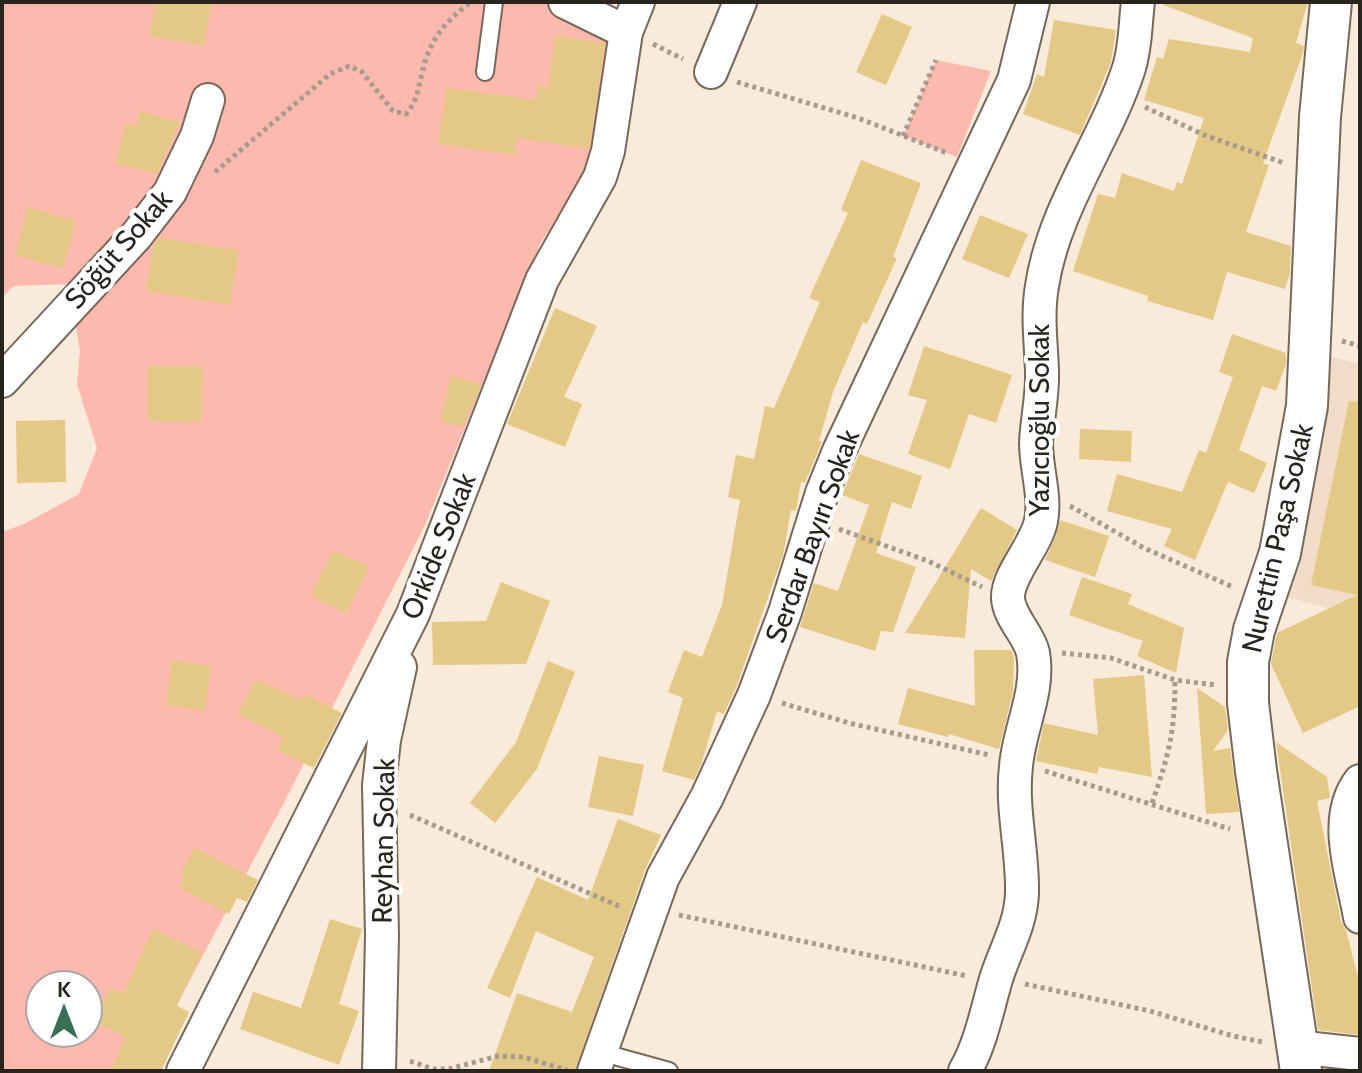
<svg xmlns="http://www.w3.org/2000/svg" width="1362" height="1073" font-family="Cabin,sans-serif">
<rect width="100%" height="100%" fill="#f9eada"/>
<path fill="#f0dcc7" d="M1328,356L1360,364V617L1287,597L1311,491Z"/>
<g fill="#fdb9ad" fill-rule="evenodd">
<path d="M2,2H546L569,20L614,44L597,150L577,189L541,242L425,525L286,799L163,1031L148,1071H2V532L24,524L79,494L97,448L77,384L80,351L69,284L14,286L2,297ZM40,985H88V1033H40Z"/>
<path d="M936,60L991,71L957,157L903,136Z"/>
</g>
<g fill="#e4c885">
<path d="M156,2H212L204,46L149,36Z"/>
<path d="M1164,2H1308L1296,43L1304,46L1303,53L1263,163L1269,165L1246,232L1291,246L1290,273L1285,289L1227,272L1213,320L1147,301L1148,296L1073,271L1098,194L1115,198L1122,173L1174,191L1177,182L1182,184L1204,118L1144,100L1157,57L1163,59L1169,39L1250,52L1253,38L1163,5Z"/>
<path d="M882,14L912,27L886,85L856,72Z"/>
<path d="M1054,20L1116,30L1111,62L1080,135L1023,114L1037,74L1044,77Z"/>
<path d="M555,35L605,43L589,149L517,138L515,155L438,144L446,88L536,100L538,86L548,88Z"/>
<path d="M140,111L180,122L157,174L115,163L126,123L137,126Z"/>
<path d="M861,160L921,183L893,257L897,258L867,324L863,322L833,392L819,441L822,442L805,483L801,482L796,511L791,510L783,555L736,688L724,714L717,711L702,762L694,780L662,771L683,698L668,692L684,650L702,657L722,605L740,500L728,497L736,455L754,459L765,406L774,408L820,302L809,298L848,213L841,210Z"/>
<path d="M28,207L76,221L63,269L15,255Z"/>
<path d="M980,215L1028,234L1009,278L962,259Z"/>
<path d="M159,238L239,250L230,305L146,291L153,245Z"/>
<path d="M555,308L597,326L564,397L582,404L565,447L507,424Z"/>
<path d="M1232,334L1286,353V364L1276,391L1262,386L1239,450L1267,463L1254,493L1228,482L1195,560L1164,546L1172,529L1107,511L1117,474L1182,492L1199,450L1206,453L1233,377L1219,372Z"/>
<path d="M924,346L1012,375L996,423L969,414L950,469L908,454L927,400L908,395Z"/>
<path d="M148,366L203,367L201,422L147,421Z"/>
<path d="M451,376L482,384L471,410L469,409L464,427L440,421Z"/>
<path d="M1349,401L1360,402V706L1303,733L1271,664L1277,633L1357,595L1311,585Z"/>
<path d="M65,420L66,482L17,483L16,421Z"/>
<path d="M1080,429L1132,431L1131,462L1079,459Z"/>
<path d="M859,454L922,476L911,509L892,502L876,553L916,567L893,632L881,631L875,651L800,627L814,583L838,591L869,505L842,495Z"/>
<path d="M981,508L1017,530L991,581L971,569L965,638L905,633Z"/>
<path d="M1060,520L1109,536L1095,577L1045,560L1055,538Z"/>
<path d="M333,550L369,567L346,614L311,596Z"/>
<path d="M1082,577L1132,594L1128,604L1184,628L1176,673L1137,656L1143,641L1069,615Z"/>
<path d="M501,582L550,601L526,664L433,665L432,622L486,621Z"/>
<path d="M974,650H1011L1014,657L1013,692L999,749L949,734L948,737L898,724L908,688L975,706Z"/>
<path d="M172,660L211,666L205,711L166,705Z"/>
<path d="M548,661L575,672L537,769L495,823L470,803L516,742Z"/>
<path d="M1144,675L1152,777L1099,767L1097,774L1036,761L1044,723L1098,735L1093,679Z"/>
<path d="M256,679L301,701L304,694L342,713L314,768L277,750L283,737L238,714Z"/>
<path d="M1197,688L1225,707L1228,730L1213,751L1230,748L1239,812L1206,814Z"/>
<path d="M1276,742L1327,777L1330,798L1317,801L1341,921L1346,930L1358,977L1360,1035L1318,1030Z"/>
<path d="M599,756L644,765L633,816L588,807Z"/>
<path d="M618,819L661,835L645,870L575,1071H489L517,993L572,1012L594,957L536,931L510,998L487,988L537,877L588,900Z"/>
<path d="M194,848L258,880L247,902L237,898L229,914L179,888L185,876L180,874Z"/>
<path d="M330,919L362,929L339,1004L359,1011L339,1065L240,1029L253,992L301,1008Z"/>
<path d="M153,929L202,952L177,1006L189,1012L161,1071H111L125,1037L94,1022L110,988L123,994Z"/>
</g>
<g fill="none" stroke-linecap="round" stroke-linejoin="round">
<g stroke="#76695c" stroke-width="20">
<g id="service">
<path d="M485,72L494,2"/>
<path d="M600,1052L669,1071"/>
</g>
</g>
<g stroke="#76695c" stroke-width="36">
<g id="minor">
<path d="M565,2L626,32"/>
<path d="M711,72L740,2"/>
<path d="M2,381L136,236L170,192L197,136L208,100"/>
<path d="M1360,781C1331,819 1353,875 1360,917"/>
<path d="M1296,1047L1360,1054"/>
<path d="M183,1071L413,614L542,280L600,177L608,151L626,32L638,2"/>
<path d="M379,1071L382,936L379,785L384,740L400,667"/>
<path d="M594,1071L663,877L707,797L754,695L785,612L822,493L839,451L1014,80L1033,2"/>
<path d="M965,1071C981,1043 987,1010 996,979C1005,950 1021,925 1022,893C1023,850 1011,809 1016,766C1019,729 1040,691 1033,653C1029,634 1009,618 1008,598C1007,575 1036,546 1041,521C1046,496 1036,469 1036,443C1037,419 1043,395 1042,371C1041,342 1037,315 1042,286C1054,207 1105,142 1129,68C1136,45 1135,25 1138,2"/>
</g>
</g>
<g stroke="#76695c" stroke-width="44">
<path id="tertiary" d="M1301,1071L1256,771L1248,703V662L1254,630L1280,553L1307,406L1320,117L1331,2"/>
</g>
<g stroke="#a69b8f" stroke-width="5" stroke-dasharray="4 4" stroke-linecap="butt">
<path d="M653,44L683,59"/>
<path d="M737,82L858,118L947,153"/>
<path d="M1145,107L1204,135L1284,163"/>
<path d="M903,136L936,60"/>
<path d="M215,172L330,74L349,66L362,72L393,111L406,114C417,102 418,89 422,73C429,41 445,21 471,2"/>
<path d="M1342,341L1360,346"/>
<path d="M1070,506L1144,548L1233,587"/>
<path d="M839,529L928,561L982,587"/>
<path d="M1062,653L1111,658L1175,680L1215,685"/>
<path d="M782,703L849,723L989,755"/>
<path d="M1045,771L1230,829"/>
<path d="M1152,803C1169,755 1175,731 1175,680"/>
<path d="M410,815L621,907"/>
<path d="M679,915L967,976"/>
<path d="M1025,984L1150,1011L1233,1036L1263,1042"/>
<path d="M410,1061L433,1069H449L498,1056L523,1057L567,1070"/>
</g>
<use href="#service" stroke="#fff" stroke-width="16"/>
<use href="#minor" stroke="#fff" stroke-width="32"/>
<use href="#tertiary" stroke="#fff" stroke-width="40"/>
</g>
<g text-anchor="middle" stroke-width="8" stroke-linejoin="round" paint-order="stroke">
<g font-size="28" fill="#29241e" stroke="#fff">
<text transform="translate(118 249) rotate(-49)" y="10">Söğüt Sokak</text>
<text transform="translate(1039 420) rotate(-90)" y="10">Yazıcıoğlu Sokak</text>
<text transform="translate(812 536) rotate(-70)" y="10">Serdar Bayırı Sokak</text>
<text transform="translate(1277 538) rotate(-77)" y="10">Nurettin Paşa Sokak</text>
<text transform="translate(438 546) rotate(-68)" y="10">Orkide Sokak</text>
<text transform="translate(383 841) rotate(-89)" y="10">Reyhan Sokak</text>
</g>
</g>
<rect width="1362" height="1073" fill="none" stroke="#29241e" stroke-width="8"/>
<g transform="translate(64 1009)"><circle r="38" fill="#ffffff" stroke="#a9a7a5" stroke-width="2"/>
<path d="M0-6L14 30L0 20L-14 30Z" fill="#376f57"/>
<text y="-12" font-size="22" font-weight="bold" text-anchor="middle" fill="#29241e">K</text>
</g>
</svg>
